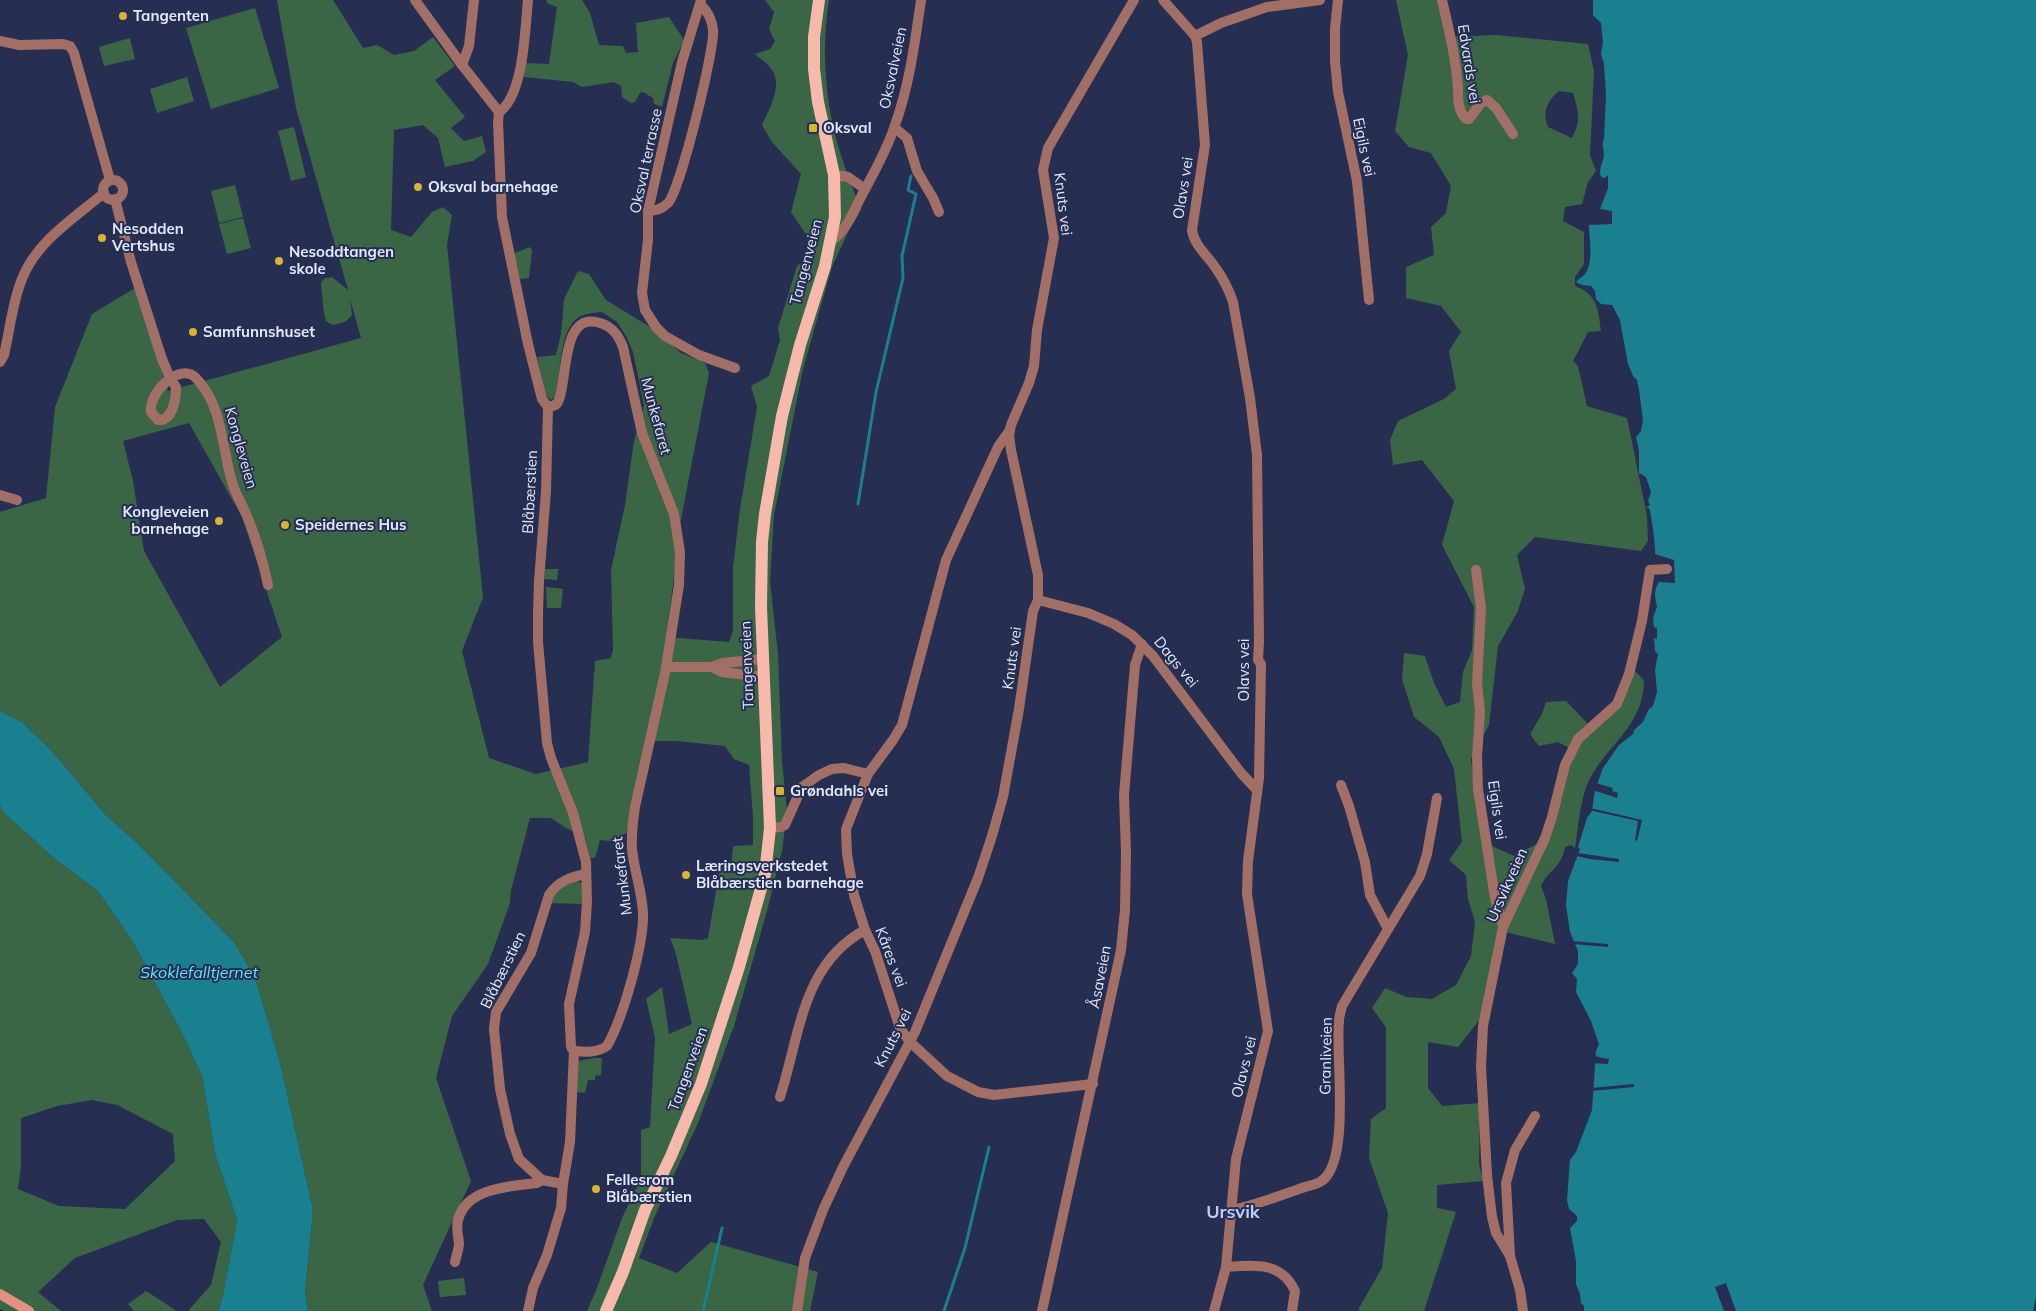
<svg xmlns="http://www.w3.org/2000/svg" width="2036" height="1311" font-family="Mulish,sans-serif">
<rect width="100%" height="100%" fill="#262f51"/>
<g fill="#3b6646" fill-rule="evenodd">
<path d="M277,0H333L363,48L377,45L394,55L414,51L433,37L455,66L435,80L465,117L451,128L464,141L482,136L486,152L473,161L445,167L438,138L423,125L394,130L391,230L411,237L432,212L443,207L452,215L447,245L483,597L462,651L489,758L536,774L588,762L595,661L611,658L613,650L611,570L625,505L634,441L644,406L633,352L627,338L617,322L602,312C594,313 583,313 576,319C559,335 560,373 557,395L551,400L545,394L537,357L556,355L561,334L564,299L578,271L589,274L606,300L650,327L681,353L705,363L709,373L675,551V570L666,637L729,642L733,631V568L740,509L757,407L751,386L769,376L780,340L778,328L797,266L805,261L809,239L791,212L801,174L772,142L762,125C769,110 783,86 772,70C769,64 760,59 755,54L770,49L775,41L769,29L774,12L765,0H829C821,50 825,104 840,152C846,172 854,191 861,210L850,228L832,267L803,369L774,515L770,581L778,654L782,761L787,811L782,851L767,911L734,1026L698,1123L655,1216L639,1258L677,1273L711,1242L818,1272L810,1311H587L597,1288L622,1218L641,1179V1130L650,1127L655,1038L646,999L662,987L669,1034L692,1024L675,950L670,938L702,940L708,938L720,868H731L733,846L753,845V817L749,765L734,759L725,746L677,741H648L627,833L610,841L600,840L595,858H590L585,837L566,828L551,818H530L511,890L510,903L488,964L452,1016L436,1078L471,1181L423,1285L432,1311H308L305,1291L313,1210L279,1058L255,978L234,942L140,846L104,813L51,750L23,723L0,711V512L46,498L55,407L92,314L135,288L168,391L361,338L350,299L352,315L345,322L333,325L326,321L324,314L321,283L325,278L332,277L348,290L296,108ZM189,423L242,517L282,637L220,687L144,551L133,481L123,441Z"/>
<path d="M547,0H582L590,13L599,45L623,46L626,53L638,52L636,23L669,17L684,40L673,63L662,107L654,104L653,98L643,92L640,93L635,102L631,103L622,97L621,86L614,82L582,87L573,82L524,77L526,63L549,64L557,7L547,3Z"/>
<path d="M1396,0H1438L1449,37L1495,35L1588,44L1594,71L1590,155L1596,171L1588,182L1582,204L1565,207L1563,221L1584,232V264L1575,277V286C1598,295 1598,309 1601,331L1588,332L1573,361L1578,366L1587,406L1627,418L1647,516L1648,541L1641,551L1535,537L1517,555L1525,589L1517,613L1498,646L1489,725L1471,759L1476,800L1492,846L1514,856L1542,841L1566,769L1575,751L1558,742L1539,746L1530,734L1542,714L1546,702L1566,701L1589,725L1604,723L1619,705L1634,670L1644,680C1643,724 1614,739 1593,773C1580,794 1579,824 1575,848L1571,845L1565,847C1561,869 1548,870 1541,886L1546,899L1555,944L1506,932L1481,1018L1458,1047L1428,1042V1088L1442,1106L1480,1103L1479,1164L1483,1181L1437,1185V1208L1456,1212L1424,1311H1359V1308L1382,1268L1388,1213L1369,1158L1371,1119L1386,1108V1027L1372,1008L1385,988L1406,997L1432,999L1456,985L1471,956L1475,922L1468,899L1466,875L1449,860L1462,842L1454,769L1439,737L1414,717L1402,679L1404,653L1425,656L1434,683L1446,707L1460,702L1463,672L1472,650L1474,607L1442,545L1454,501L1422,460L1393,465L1390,440L1398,421L1444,399L1456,389L1449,351L1461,332L1441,306L1406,298V267L1434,255L1431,227L1446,213L1451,186L1431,153L1409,147L1395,131L1408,55ZM1559,91L1573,93C1579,113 1581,120 1572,138L1548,127C1542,112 1547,101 1559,91Z"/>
<path d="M255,8L279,88L211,109L186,28Z"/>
<path d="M130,38L135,59L104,66L99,47Z"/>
<path d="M187,77L194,101L157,113L150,89Z"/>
<path d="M294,127L306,177L291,181L278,131Z"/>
<path d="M235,185L243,217L219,223L211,191Z"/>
<path d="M243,218L251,248L227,254L219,224Z"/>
<path d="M530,247L532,251L529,278L520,279L512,254Z"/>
<path d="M545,569H558L557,580L544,579Z"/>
<path d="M546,587L563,589L561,608H547Z"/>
<path d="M0,805L2,811L55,859L98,891L133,942L182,1033L202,1076L215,1154L237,1220L223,1296L218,1311H188L211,1285L221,1242L204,1219L177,1220L75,1258L38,1292L61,1311H5L0,1309ZM92,1100L117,1105L173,1134L175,1161L125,1209L59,1206L18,1189L21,1167V1118L57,1106Z"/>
<path d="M578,881L582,884L583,904L549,903C554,891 566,884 578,881Z"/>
<path d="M594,1058H602L601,1075L595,1076V1080H588L585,1093L576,1092V1065L579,1061Z"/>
<path d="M464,1278L466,1295L440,1297L438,1281Z"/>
<path d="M146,1291L177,1311H134L128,1304Z"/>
</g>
<g fill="#1a7f8f">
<path d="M1593,0H2036V1297L2033,1311H1584V1306L1581,1303L1580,1294L1576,1284V1261L1570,1228L1577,1221V1216L1569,1209L1567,1200L1570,1160L1576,1152L1592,1110L1596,1051L1599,1044L1591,1021L1576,992L1577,979L1572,973L1578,964V951L1570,932L1566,905L1568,881L1580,849L1578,847L1587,818L1592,811L1595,790L1603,768L1619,745L1633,734L1634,730L1643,722L1649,709L1653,706L1657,692L1655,670L1658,654L1655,651L1654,638L1657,639V628L1654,627L1653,618L1657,607C1655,598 1653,591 1659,582L1675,583L1674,560L1655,554C1656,547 1651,512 1649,508H1646L1650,505L1648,501L1651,492L1646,477L1639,473V451L1636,437L1641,431L1643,420L1639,390L1637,380L1633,376L1628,364L1620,320L1612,305L1601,304L1596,299L1595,291L1591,286L1582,285L1576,282C1579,278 1583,277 1585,274C1594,261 1589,238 1589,225L1612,224V211L1600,209L1608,188V175L1605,178L1601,177C1598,170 1603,163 1604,155C1604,148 1601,144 1604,139L1606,96L1604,64L1601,54L1603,43L1601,23L1593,15Z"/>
<path d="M0,711L23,723L51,750L104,813L140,846L234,942L255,978L279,1058L313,1210L305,1291L308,1311H218L223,1296L237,1220L215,1154L202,1076L182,1033L133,942L98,891L55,859L2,811L0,805Z"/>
</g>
<g fill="#262f51">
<path d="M1596,783L1613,788L1612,791L1618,793L1617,798L1593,790Z"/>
<path d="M1590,808L1642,820L1637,841L1635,840L1638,821L1589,810Z"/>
<path d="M1578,853L1619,859V862L1589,859L1577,856Z"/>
<path d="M1571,941L1608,944V947L1573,944Z"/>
<path d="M1593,1056L1609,1059L1608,1064L1592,1063Z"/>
<path d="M1634,1084V1087L1591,1091V1097V1088Z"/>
<path d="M1726,1283L1736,1311H1724L1715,1287Z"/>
</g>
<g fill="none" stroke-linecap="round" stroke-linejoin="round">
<g stroke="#1a7f8f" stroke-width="3">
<path d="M858,504L876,392L903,278L902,256L916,194L908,190L911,176"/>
<path d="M703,1311L722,1228"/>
<path d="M944,1311L965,1248L989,1147"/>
</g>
<g stroke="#a26f66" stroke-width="10">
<path d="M415,0L462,65L499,112"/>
<path d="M701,0L682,62L648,211V240L642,293L645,310L656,327L665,336L699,355L735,368"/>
<path d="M1163,0L1195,36L1197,42L1205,145L1192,230C1194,245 1207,255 1215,267C1223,278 1229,290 1233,302L1250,398L1257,455L1259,641L1258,660L1261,664L1259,778L1248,861L1247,894L1268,1031L1236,1159L1226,1267L1214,1311"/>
<path d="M1338,0L1335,29V61L1338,92L1357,181L1369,300"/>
<path d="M1442,0C1449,30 1456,58 1458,89C1458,99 1458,111 1466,119H1469L1481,103L1487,100L1496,108L1513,134"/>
<path d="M1195,36L1221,23L1267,7L1320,0"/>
<path d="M0,41L19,45L63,44L70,46L74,53L110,180"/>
<path d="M462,65L469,46L474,0"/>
<path d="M499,112L498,122L502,217L528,344L542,399L548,407L546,491L539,581L538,613V642L547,743L551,758L573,813L586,862L587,902L585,932L569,1004L571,1047L574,1051L570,1142L563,1184L561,1208L547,1255L533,1288L528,1311"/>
<path d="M499,112C524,96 525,28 528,0"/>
<path d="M895,128L907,138L917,171L933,198L939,212"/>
<path d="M834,175L848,177L865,189"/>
<circle cx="113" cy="190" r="10"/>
<path d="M115,199L131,262L162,359L170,378L176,387C176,399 173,421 158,420L151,412C148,394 179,361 196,378C225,408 221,452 234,488C238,498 243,506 247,516C256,538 263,561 268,585"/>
<path d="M648,211C655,211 663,208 668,203C680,191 715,49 713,30C712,20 708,11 700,4"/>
<path d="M831,241C846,232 853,212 861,197C873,174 886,152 894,128C909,88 915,42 921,0"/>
<path d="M0,362L4,355C10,330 12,303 22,279C36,242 74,218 104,193"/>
<path d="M548,407C553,406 556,406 558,402C568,384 560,310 600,323C613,327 618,335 623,347L642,433L674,514L680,552L679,585L665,673L635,807C633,821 631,834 632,849C634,870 642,891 643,913C644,945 623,1018 607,1046C597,1053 586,1052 574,1051"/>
<path d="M1010,430L998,447L946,560L902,725L893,740L868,774L846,829L847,854L854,895L865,930L875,951L900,1028L909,1041L947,1076L978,1092L994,1095L1093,1084"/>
<path d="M0,495L17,500"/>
<path d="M1476,570L1481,608L1477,683L1480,712L1477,757L1478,789L1495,898L1503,927"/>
<path d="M1038,600L1088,613L1114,624L1132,635L1153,656L1241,773L1257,790"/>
<path d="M666,667H712L723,663L762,659"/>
<path d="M712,667L722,672L763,677"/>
<path d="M1341,785L1349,806L1365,862L1370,895L1388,929"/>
<path d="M770,828L781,827L785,825L802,787L819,775L832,769L844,768L868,774"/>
<path d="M780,1097C800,1035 802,964 865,930"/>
<path d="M542,1180L519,1159L510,1134L500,1089L494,1029L496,1012L531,953L549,895C558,881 571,877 586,874"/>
<path d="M1232,1210C1256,1205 1279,1196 1302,1188C1307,1186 1315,1185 1320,1182C1352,1164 1335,1054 1339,1021C1339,1016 1341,1011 1342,1006L1420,876L1427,854L1437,798"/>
<path d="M1510,1255L1506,1183L1515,1150L1535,1116"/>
<path d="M455,1262C456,1256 459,1249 459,1243C458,1235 456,1228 458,1220C466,1188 510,1186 537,1183L542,1180L563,1184"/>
<path d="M1226,1267C1254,1265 1281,1261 1295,1291L1292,1311"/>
<path d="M797,1311L805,1258L823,1210L843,1167L915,1032L978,878L992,836L1003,797L1019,709L1033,611L1038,600V575L1011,450L1009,435L1011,425L1029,383L1034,366L1037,330L1054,238L1043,170L1048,148L1134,0"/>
<path d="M1042,1311L1121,950L1125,910L1126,853L1124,795L1135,665L1142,644"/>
<path d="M1523,1311L1520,1290L1510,1256L1496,1233L1492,1217L1487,1175L1481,1066L1483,1026L1503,927L1545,838L1552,817L1565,765L1578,739L1617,704L1629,674L1642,621L1650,570L1667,569"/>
</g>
<path stroke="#e29182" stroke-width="10" d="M0,1294L29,1311"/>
<path stroke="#f8b9ad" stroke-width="12" d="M606,1311L623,1272L645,1210L671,1156L701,1084L739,967L765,874L770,828L761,607L762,542L765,514L782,416L800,345L825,266L835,217L834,175L818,102L814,69V37L819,0"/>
</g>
<g fill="#d9b334" stroke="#262f51" stroke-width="2">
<circle cx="123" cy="16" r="5"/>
<rect x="808" y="123" width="10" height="10" rx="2.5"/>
<circle cx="418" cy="187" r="5"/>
<circle cx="102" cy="238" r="5"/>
<circle cx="279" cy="261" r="5"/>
<circle cx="193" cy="332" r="5"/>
<circle cx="219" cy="521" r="5"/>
<circle cx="285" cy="525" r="5"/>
<rect x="775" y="786" width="10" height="10" rx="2.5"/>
<circle cx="686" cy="875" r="5"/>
<circle cx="596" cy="1189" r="5"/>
</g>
<g text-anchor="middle" stroke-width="4" stroke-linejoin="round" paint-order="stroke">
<g font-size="15" font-weight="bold" fill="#e1e8fe" stroke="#262f51" text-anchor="start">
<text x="133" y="21">Tangenten</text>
<text x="823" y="133">Oksval</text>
<text x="428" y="192">Oksval barnehage</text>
<text x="112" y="234">Nesodden<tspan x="112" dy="17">Vertshus</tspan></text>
<text x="289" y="257">Nesoddtangen<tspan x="289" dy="17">skole</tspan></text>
<text x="203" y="337">Samfunnshuset</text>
<text x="209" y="517" text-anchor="end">Kongleveien<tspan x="209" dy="17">barnehage</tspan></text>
<text x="295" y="530">Speidernes Hus</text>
<text x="790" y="796">Grøndahls vei</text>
<text x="696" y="871">Læringsverkstedet<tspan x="696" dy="17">Blåbærstien barnehage</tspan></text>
<text x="606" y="1185">Fellesrom<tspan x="606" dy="17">Blåbærstien</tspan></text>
</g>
<g font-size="15" fill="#e1e8fe" stroke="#262f51">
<text transform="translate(1469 64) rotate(81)" y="5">Edvards vei</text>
<text transform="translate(893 68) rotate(-78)" y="5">Oksvalveien</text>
<text transform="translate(1364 147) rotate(78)" y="5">Eigils vei</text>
<text transform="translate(646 161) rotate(-78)" y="5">Oksval terrasse</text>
<text transform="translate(1183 188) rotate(-81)" y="5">Olavs vei</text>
<text transform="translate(1063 204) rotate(83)" y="5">Knuts vei</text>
<text transform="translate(806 262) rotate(-75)" y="5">Tangenveien</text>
<text transform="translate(656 416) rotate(75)" y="5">Munkefaret</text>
<text transform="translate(241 448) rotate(74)" y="5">Kongleveien</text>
<text transform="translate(530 492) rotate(-87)" y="5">Blåbærstien</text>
<text transform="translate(1012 658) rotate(-82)" y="5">Knuts vei</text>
<text transform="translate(1176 662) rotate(51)" y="5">Dags vei</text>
<text transform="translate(747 665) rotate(-92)" y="5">Tangenveien</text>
<text transform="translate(1244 670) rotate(-90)" y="5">Olavs vei</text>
<text transform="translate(1497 810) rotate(82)" y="5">Eigils vei</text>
<text transform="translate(622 876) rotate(-97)" y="5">Munkefaret</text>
<text transform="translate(1507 885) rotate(-66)" y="5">Ursvikveien</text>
<text transform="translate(891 957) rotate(69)" y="5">Kåres vei</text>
<text transform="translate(503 970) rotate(-64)" y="5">Blåbærstien</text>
<text transform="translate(1100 977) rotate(-79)" y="5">Åsaveien</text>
<text transform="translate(893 1038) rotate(-63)" y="5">Knuts vei</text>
<text transform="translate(1326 1056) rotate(-89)" y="5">Granliveien</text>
<text transform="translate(1244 1067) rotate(-76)" y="5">Olavs vei</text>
<text transform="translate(688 1069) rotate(-70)" y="5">Tangenveien</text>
</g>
<g font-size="16" font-style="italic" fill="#5de2fa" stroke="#262f51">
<text x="199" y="978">Skoklefalltjernet</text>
</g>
<g font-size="18" font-weight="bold" fill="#beccf7" stroke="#262f51">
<text x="1233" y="1218">Ursvik</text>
</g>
</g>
</svg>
